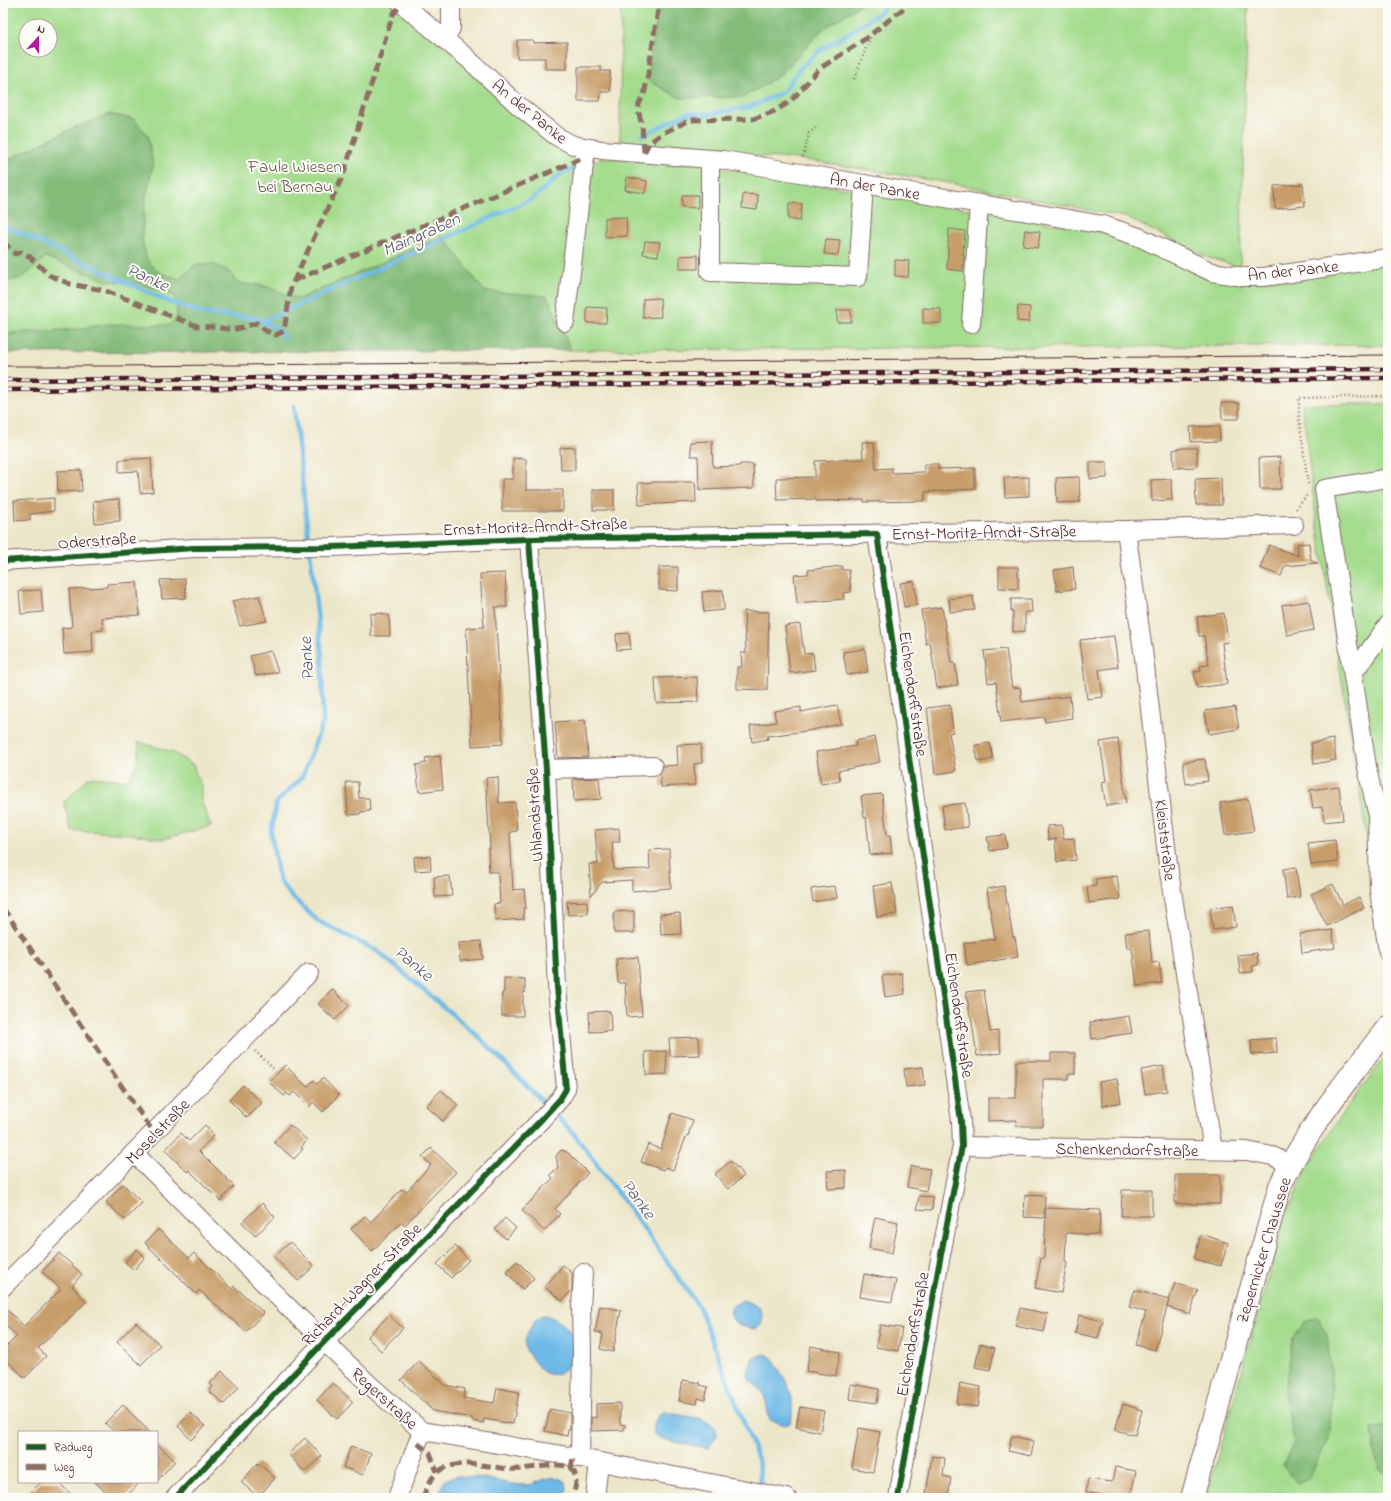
<svg xmlns="http://www.w3.org/2000/svg" width="1391" height="1501" font-family="'Indie Flower',sans-serif">
<rect width="100%" height="100%" fill="#fdfcf7"/>
<filter id="ink" filterUnits="userSpaceOnUse"><feTurbulence type="fractalNoise" baseFrequency=".025" numOctaves="2"/><feDisplacementMap in="SourceGraphic" scale="8" xChannelSelector="R" yChannelSelector="G"/><feConvolveMatrix kernelMatrix="1 2 1 2 8 2 1 2 1" color-interpolation-filters="sRGB"/></filter>
<filter id="wash" filterUnits="userSpaceOnUse"><feTurbulence type="fractalNoise" baseFrequency=".012" numOctaves="4" result="noise"/><feDisplacementMap in="SourceGraphic" scale="16" xChannelSelector="R" yChannelSelector="G"/><feGaussianBlur stdDeviation="0.9" result="paint"/><feColorMatrix in="noise" values="0 0 0 0 0 0 0 0 0 0 0 0 0 0 0 0 0 1.4 0 .05"/><feComposite in="paint" operator="in"/></filter>
<g filter="url(#wash)">
<rect width="100%" height="100%" fill="#ece6c9"/>
<g fill="#a4dc8e" stroke="#777e5c" fill-rule="evenodd">
<path d="M3,3H391L580,155L597,161L602,157L704,165L1094,230L1140,244L1196,272L1388,262V345L571,350L568,343L3,349ZM26,26H50V50H26Z"/>
<path d="M621,3H1248L1240,267L1209,258L1125,217L956,184L800,159L766,157L658,146L627,144L620,142Z"/>
<path d="M1302,404H1388V951L1385,953L1315,510Z"/>
<path d="M139,742L172,752L193,765L201,786V800L211,826L163,839L131,834L71,830L64,802L89,777L128,780L138,761Z"/>
<path d="M1388,1053V1426L1372,1429L1378,1467L1388,1475V1498H1206L1284,1221L1306,1170L1344,1111Z"/>
</g>
<g fill="#83bc79" stroke="#666e52">
<path d="M659,3H863L823,29L779,76L744,97L680,98L647,80Z"/>
<path d="M109,114L134,119L148,136L153,165L145,201L142,240L147,260L160,273L180,279L194,265L213,264L232,273L235,281L243,284L262,285L298,299L443,236L484,291L547,296L571,350L3,353V343L10,333L80,329L106,324L170,325L177,316L175,296L137,283L107,281L45,257C36,267 17,287 3,278V162L73,128Z"/>
<path d="M1318,1317L1327,1334L1332,1383L1330,1435L1310,1477L1297,1483L1283,1466L1294,1440L1284,1395L1293,1338L1305,1322Z"/>
<path d="M1388,1426V1475L1378,1467L1372,1429Z"/>
</g>
<g fill="#6db9e7" stroke="#5c6c89">
<path d="M743,1300L760,1307C763,1316 764,1322 757,1329C743,1328 728,1324 731,1307Z"/>
<path d="M543,1315C556,1317 565,1325 573,1335C573,1342 574,1351 572,1359C569,1370 558,1378 546,1373C541,1371 537,1365 533,1360C530,1356 526,1352 525,1347C524,1340 527,1333 531,1327C534,1321 537,1317 543,1315Z"/>
<path d="M765,1354L770,1356L774,1360L788,1385L792,1398V1416L790,1423L785,1425L770,1420C767,1412 767,1403 764,1396C754,1376 741,1388 753,1358Z"/>
<path d="M663,1412L702,1419L715,1427L717,1433L713,1442L708,1448C691,1444 668,1444 654,1434C653,1424 656,1417 663,1412Z"/>
<path d="M457,1476C465,1476 474,1477 482,1478C496,1480 510,1485 525,1485C542,1485 548,1470 566,1482L567,1491L560,1498H436L445,1480Z"/>
</g>
<g fill="none" stroke-linecap="round" stroke-linejoin="round">
<g stroke="#6db9e7" stroke-width="4.5">
<path d="M643,135L688,113L709,114L750,107L783,92L800,68L822,49L852,31L880,12L888,3"/>
<path d="M3,225L167,301L206,314L255,318L275,327L284,337"/>
<path d="M263,321L532,199L562,173L580,166"/>
<path d="M294,406L309,544"/>
<path d="M310,551L322,656L323,722L302,777L277,802L271,833L279,880L290,895L318,921L377,951L425,991L480,1038L548,1107"/>
<path d="M553,1112L575,1135L635,1216L699,1307L758,1459L761,1488"/>
</g>
</g>
<g id="blocks">
<g fill="#c79e6a">
<path d="M517,40H533V43L567,42V69H545V58H517Z"/>
<path d="M578,67H601V71H610V92H601L600,101H578Z"/>
<path d="M627,177L647,181L645,193L625,190Z"/>
<path d="M1303,184L1305,206L1275,209L1274,186Z"/>
<path d="M743,194L758,195L757,210L742,208Z"/>
<path d="M682,195H698V208L682,207Z"/>
<path d="M789,203L802,204L800,221L788,219Z"/>
<path d="M626,217L627,236L605,237V218Z"/>
<path d="M949,229L965,231L963,255H964L963,271L947,269Z"/>
<path d="M1025,230L1040,232L1038,248L1023,246Z"/>
<path d="M826,239L840,240L838,255L824,254Z"/>
<path d="M645,241L660,242L658,256L643,254Z"/>
<path d="M698,255V269H680V256Z"/>
<path d="M895,260L909,261L908,277L895,276Z"/>
<path d="M660,298L661,317L643,318V299Z"/>
<path d="M1018,306L1030,307L1029,322L1017,321Z"/>
<path d="M587,307L607,308L606,323H587Z"/>
<path d="M923,308L941,309V323H923Z"/>
<rect x="837" y="310" width="14" height="12"/>
<path d="M1221,403H1239V419H1222Z"/>
<path d="M1219,426L1220,441L1191,442L1190,427Z"/>
<path d="M712,441L713,467L740,466V464H753L754,488L699,490L698,456H691L690,442Z"/>
<path d="M862,442H874L876,469L892,468V473L924,472V464H938V469L975,468V489L925,492V501L864,502V500L816,501V499L777,500L776,478L815,477V461L863,459Z"/>
<path d="M575,447V470H561L560,448Z"/>
<path d="M1183,448H1197V467L1174,468L1173,450Z"/>
<path d="M1280,457L1281,489H1260L1259,458Z"/>
<path d="M151,458L153,492L140,493L138,471L119,472V460Z"/>
<path d="M513,458L526,459V490H563V511H502V479H513Z"/>
<path d="M1090,462H1107V478L1090,479Z"/>
<path d="M81,470L82,491L58,492L57,471Z"/>
<path d="M1029,477V496L1005,497L1004,478Z"/>
<path d="M1079,477L1080,502L1057,503L1056,478Z"/>
<path d="M1221,478L1222,505H1196L1195,479Z"/>
<path d="M1171,479L1172,500L1152,501L1151,480Z"/>
<path d="M658,482H695L696,502L639,505L638,483Z"/>
<rect x="593" y="490" width="21" height="20"/>
<path d="M54,498V511L30,514V520L15,521L14,501Z"/>
<path d="M119,499L120,521L95,523L93,501Z"/>
<path d="M1309,543L1311,561L1318,563L1285,566L1281,576L1260,568L1269,545L1298,556L1297,544Z"/>
<path d="M842,566V570H849L851,592L843,593L844,599L797,603L794,575L808,574V570Z"/>
<path d="M659,567H678V591L659,590Z"/>
<path d="M999,567H1018V589L999,588Z"/>
<path d="M1073,567L1075,589L1057,591L1054,570Z"/>
<path d="M505,573L507,607H495L503,744L472,746L466,628L484,627L480,574Z"/>
<path d="M185,579L186,598L162,599L160,580Z"/>
<path d="M914,581L917,605L904,607L900,583Z"/>
<path d="M137,582L140,615L102,618L103,630L92,631L93,652L64,654L62,628L72,627L69,589L107,587V584Z"/>
<path d="M41,590L43,612L21,614L19,591Z"/>
<path d="M723,590L724,610L704,612L702,592Z"/>
<path d="M259,596L267,621L240,626L232,601Z"/>
<path d="M973,596L975,610L950,612L949,599Z"/>
<path d="M1011,599H1031L1032,612H1025V631L1013,632V612H1011Z"/>
<path d="M1309,601L1314,630L1287,635L1282,605Z"/>
<path d="M942,607L951,663H955L958,685L937,688L930,643L926,644L921,610Z"/>
<path d="M744,611L769,612L767,690L737,689V667H742L741,653H746Z"/>
<path d="M383,613V615H389L390,636H371L370,614Z"/>
<path d="M1224,613L1228,642L1222,643L1227,684L1197,688L1194,672L1201,671L1200,666L1209,665L1204,636H1199L1197,617Z"/>
<path d="M800,624L804,654L813,653L815,670L790,673L785,626Z"/>
<path d="M629,633L631,649L617,650L616,634Z"/>
<path d="M1114,636L1118,667L1099,670L1103,697L1087,699L1080,640Z"/>
<path d="M865,649L868,672L847,675L843,652Z"/>
<path d="M1006,649L1012,688L1020,687L1022,702L1070,696L1072,718L1045,722L1044,717L1001,722L996,682L988,683L984,651Z"/>
<path d="M271,651L278,672L256,676L250,656Z"/>
<path d="M697,677L698,702L656,703L655,678Z"/>
<path d="M837,705L841,724L807,731L767,736L768,739L752,742L750,726L776,722L774,711L801,707V712Z"/>
<path d="M950,705L953,732L949,733L956,771L935,774L927,708Z"/>
<path d="M1235,707L1239,729L1209,734L1205,711Z"/>
<path d="M585,720L588,757L558,758L555,722Z"/>
<path d="M875,737L880,762L838,771L840,781L821,784L816,752L856,746L855,741Z"/>
<path d="M1118,739L1126,803L1106,806L1102,782L1106,781L1100,742Z"/>
<path d="M1333,739L1336,760L1314,764L1311,743Z"/>
<path d="M990,743L993,759L978,762L975,745Z"/>
<path d="M701,744L702,763L694,764L695,785L661,787L660,773L663,766L678,765L677,745Z"/>
<path d="M440,756L443,789L419,792L416,765L426,763L425,758Z"/>
<path d="M1205,759L1208,781L1186,784L1183,762Z"/>
<path d="M498,777L499,803L515,802L517,831L510,832L513,890L524,889L526,908H523L524,919L495,921L494,904L500,903L498,872H489L488,849H490L486,778Z"/>
<path d="M599,778L601,799L574,801L573,779Z"/>
<path d="M346,782H358L359,798H369L370,811L360,812V814L348,815Z"/>
<path d="M1339,786L1343,820L1324,822L1322,807L1313,808L1310,790Z"/>
<path d="M882,794L887,836L890,835L892,853L870,855L866,817L864,818L861,796Z"/>
<path d="M1248,799L1254,831L1225,835L1220,803Z"/>
<path d="M965,803L968,827L945,830L942,806Z"/>
<path d="M1062,825L1063,839L1074,838L1076,860L1057,862L1055,840L1057,839L1048,840L1047,826Z"/>
<path d="M619,828L620,842H612L614,870L650,869L649,850L669,849L671,888L632,891V880L602,882L591,896L589,864H598L595,830Z"/>
<path d="M1005,835L1007,848L990,851L987,837Z"/>
<path d="M1335,840L1338,862L1311,865L1308,843Z"/>
<path d="M430,856L431,870L415,871L414,857Z"/>
<path d="M1296,867L1300,897L1287,899L1283,869Z"/>
<path d="M450,876L452,896L435,897L434,877Z"/>
<path d="M1117,876L1120,899L1089,903L1087,887L1096,886V879Z"/>
<path d="M892,883L897,914L877,917L873,886Z"/>
<path d="M1333,884L1343,905L1359,897L1364,908L1327,926L1311,894Z"/>
<path d="M835,886L837,898L813,902L811,889Z"/>
<path d="M1004,886L1013,937H1015L1018,957L967,965L964,943L995,939L987,889Z"/>
<path d="M587,901L588,914L568,915L567,902Z"/>
<path d="M1233,905L1236,927L1213,930L1210,908Z"/>
<path d="M634,911V933H614V912Z"/>
<path d="M680,913L681,934L661,935L660,914Z"/>
<path d="M1332,930L1335,948L1302,953L1300,934Z"/>
<path d="M1149,931L1152,963L1159,962L1162,983L1137,986L1132,948H1127L1125,933Z"/>
<path d="M481,941L483,959L460,961L459,943Z"/>
<path d="M1257,953L1258,965L1252,966L1253,972L1240,973L1238,955Z"/>
<path d="M638,957L642,1016L627,1017L625,983H618L616,959Z"/>
<path d="M902,973L905,994L885,997L882,976Z"/>
<path d="M504,978L525,979V993L523,992V1016H502V993L504,992Z"/>
<path d="M332,989L349,1006L335,1020L330,1015H328L324,1009L318,1004Z"/>
<path d="M984,990L990,1032L998,1031L1001,1053L977,1056L971,1016H970L966,992Z"/>
<path d="M610,1011L611,1031L590,1032L589,1012Z"/>
<path d="M1129,1016L1132,1033L1092,1039L1090,1022Z"/>
<path d="M699,1037L700,1055L670,1056L669,1038Z"/>
<path d="M1276,1038L1277,1053L1252,1055L1251,1040Z"/>
<path d="M666,1051L667,1074L646,1075L645,1052Z"/>
<path d="M1051,1053H1075V1074H1068V1079H1043V1126H1016L1017,1120L988,1121V1098H1016V1061H1051Z"/>
<path d="M285,1065L307,1087L314,1080L317,1084L323,1078L339,1095L323,1112L313,1102L309,1107L294,1092L290,1096L287,1093L284,1096L269,1082Z"/>
<path d="M1163,1066L1167,1091L1145,1094L1141,1070Z"/>
<path d="M923,1067L925,1085L906,1087L904,1069Z"/>
<path d="M1117,1079L1121,1102L1103,1106L1099,1082Z"/>
<path d="M243,1085L262,1103L247,1118L229,1100Z"/>
<path d="M441,1090L458,1105L443,1121L426,1106Z"/>
<path d="M672,1113L693,1120L688,1136L687,1135L673,1170L665,1167L663,1170L641,1162L648,1144L661,1149Z"/>
<path d="M205,1125L214,1135L199,1151L234,1186L220,1201L189,1170L187,1172L165,1150L181,1133L189,1141Z"/>
<path d="M290,1125L307,1140L301,1148L303,1149L294,1159L274,1142Z"/>
<path d="M431,1148L456,1172L405,1225L402,1222L372,1251L351,1229L365,1216L371,1222L402,1189L406,1192L431,1165L422,1157Z"/>
<path d="M561,1150L567,1152L588,1173L555,1209L560,1214L544,1231L522,1210L553,1178L550,1175L558,1167L556,1156Z"/>
<path d="M731,1161L744,1176L728,1189L715,1174Z"/>
<path d="M911,1166L930,1169L926,1191L907,1187Z"/>
<path d="M846,1170V1188L828,1189L827,1171Z"/>
<rect x="1175" y="1175" width="45" height="29"/>
<path d="M123,1184L142,1203L125,1220L106,1202Z"/>
<path d="M1122,1190H1152V1216H1121Z"/>
<path d="M1025,1195L1045,1196L1044,1218L1024,1217Z"/>
<path d="M919,1196L933,1197L932,1210L917,1209Z"/>
<path d="M262,1203L275,1217L255,1236L242,1222Z"/>
<path d="M1046,1208L1100,1210L1099,1235L1066,1233L1065,1262L1067,1263L1061,1293L1035,1288L1041,1258H1044Z"/>
<path d="M875,1217L898,1222L892,1253L869,1248Z"/>
<path d="M505,1218L516,1228L506,1239L495,1229Z"/>
<path d="M158,1229L189,1258L194,1253L232,1289L234,1286L264,1313L246,1332L199,1290L196,1294L145,1243Z"/>
<path d="M1201,1234L1228,1243L1221,1266L1194,1259Z"/>
<path d="M290,1242L314,1266L298,1281L274,1257Z"/>
<path d="M455,1246L469,1260L451,1278L437,1264Z"/>
<path d="M137,1249L145,1257L134,1270L125,1262Z"/>
<path d="M59,1253L82,1274L72,1286L86,1302L38,1348L46,1356L25,1378L3,1357V1350L17,1336L3,1323V1306L24,1326L61,1289L42,1272Z"/>
<path d="M517,1261L534,1278L523,1289L506,1272Z"/>
<path d="M563,1265L572,1273V1290L562,1301L545,1287Z"/>
<path d="M864,1274L896,1280L892,1302L860,1297Z"/>
<path d="M1175,1283L1198,1290L1190,1314L1167,1307Z"/>
<path d="M1135,1290L1169,1300L1155,1350L1136,1345L1146,1312L1129,1307Z"/>
<path d="M600,1306L621,1310L613,1352L600,1349L603,1334L595,1332Z"/>
<path d="M1020,1308L1048,1314L1044,1332L1015,1326Z"/>
<path d="M389,1315L403,1328L381,1351L367,1337Z"/>
<path d="M1079,1315L1103,1321L1098,1338L1075,1333Z"/>
<path d="M136,1322L160,1345L141,1365L117,1342Z"/>
<path d="M880,1325L902,1328L898,1351L876,1347Z"/>
<path d="M980,1344L995,1348L990,1370L975,1367Z"/>
<path d="M811,1346L840,1352L836,1376L806,1371Z"/>
<path d="M419,1361L445,1385L465,1389L463,1398L494,1403L497,1388L519,1392L513,1424L484,1419L483,1423L472,1421V1418L433,1411L401,1380Z"/>
<path d="M222,1371L239,1387L224,1404L209,1391L213,1386L210,1384Z"/>
<path d="M683,1380L700,1383V1385L708,1387L705,1400L698,1398L697,1404L679,1401Z"/>
<path d="M333,1383L353,1402L337,1419L317,1400Z"/>
<path d="M960,1383L981,1387L978,1407L957,1404Z"/>
<path d="M851,1384L879,1389L877,1403L849,1399Z"/>
<path d="M620,1403V1424L625,1425L624,1430L591,1431V1417L596,1418V1404Z"/>
<path d="M1123,1404L1142,1410L1135,1435L1115,1430Z"/>
<path d="M123,1405L150,1432H115L105,1423Z"/>
<path d="M800,1407L824,1411L820,1432L796,1427Z"/>
<path d="M550,1409L570,1413V1430H568L567,1436L545,1431Z"/>
<path d="M190,1412L205,1426L191,1440L178,1426Z"/>
<path d="M859,1428L880,1432L873,1472L852,1468Z"/>
<path d="M1012,1436L1034,1441L1031,1456L1008,1451Z"/>
<path d="M305,1438L322,1456L305,1472L288,1454Z"/>
<path d="M157,1444L175,1461L157,1481Z"/>
<path d="M351,1446L371,1454L363,1475L343,1467Z"/>
<path d="M932,1456L945,1458L943,1476L951,1478L948,1498L926,1494Z"/>
<path d="M258,1463L275,1478L258,1497L241,1482Z"/>
<path d="M1115,1467L1136,1471L1130,1498H1109V1496L1086,1492L1088,1479L1112,1482Z"/>
<path d="M41,1482H58L75,1498H25Z"/>
<path d="M95,1482H140L125,1498H112Z"/>
</g>
</g>
</g>
<g filter="url(#ink)">
<use href="#blocks" fill-opacity="0" stroke="#836562" stroke-width="1"/>
<g fill="none" stroke-linecap="round" stroke-linejoin="round">
<g stroke="#836562" stroke-width="20">
<g id="minor">
<path d="M401,3L466,57L519,106L556,136L573,145L602,150L723,160L765,167L1103,225L1139,237L1212,272L1244,277H1264L1388,258"/>
<path d="M445,38L451,28V3"/>
<path d="M710,159V272L858,277L864,184"/>
<path d="M565,322L586,148"/>
<path d="M971,324L979,204"/>
<path d="M1388,478L1324,489L1368,773L1377,812L1379,890L1388,952"/>
<path d="M1126,530L1144,658L1169,872L1213,1150"/>
<path d="M877,534L961,1121L962,1146L938,1270L898,1498"/>
<path d="M3,561L194,548L332,547L529,539L1126,530L1294,525"/>
<path d="M1353,673L1388,625"/>
<path d="M546,769L653,766"/>
<path d="M962,1146L1247,1151L1272,1156L1290,1164"/>
<path d="M135,1154L287,1306L371,1386L422,1431L580,1458L787,1498"/>
<path d="M3,1287L309,973"/>
<path d="M580,1458L582,1351L581,1308L583,1273"/>
<path d="M175,1498L325,1341L540,1121L560,1099L566,1089L557,987L546,769L529,539"/>
<path d="M397,1498L422,1431"/>
<path d="M595,1498L599,1462"/>
</g>
</g>
<g stroke="#836562" stroke-width="24">
<path id="major" d="M1192,1498L1280,1186C1307,1128 1349,1078 1388,1027"/>
</g>
<g stroke="#836562" stroke-width="2.5" stroke-dasharray="1 3" stroke-linecap="butt">
<path d="M854,79L871,35"/>
<path d="M803,157L809,133L818,126"/>
<path d="M1308,484L1299,418V398L1388,396"/>
<path d="M1296,509L1308,494"/>
<path d="M255,1051L273,1068"/>
</g>
<use href="#minor" stroke="#fff" stroke-width="18"/>
<use href="#major" stroke="#fff" stroke-width="22"/>
<path stroke="#4a1f2b" stroke-width="1" d="M3,366H114L1388,355"/>
<g stroke="#4a1f2b" stroke-width="4.5">
<g id="rail">
<path d="M3,380L1388,369"/>
<path d="M3,390L1388,378"/>
</g>
</g>
<use href="#rail" stroke="#fdfcf7" stroke-width="3" stroke-dasharray="9" stroke-linecap="butt"/>
<g stroke="#8d6e63" stroke-width="5" stroke-dasharray="10 5" stroke-linecap="butt">
<path d="M644,152L642,125L638,110L639,104L644,95L647,80L659,3"/>
<path d="M644,153L649,143L663,133L690,120L753,119L775,111L791,101L819,69L865,39L903,9L909,3"/>
<path d="M3,241L15,254L21,252L29,256L49,275L70,284L103,290L197,326L215,327L233,330L257,323L266,331L276,335L284,331L291,287L344,173L393,14L402,4"/>
<path d="M295,280L585,157"/>
<path d="M3,908C54,983 102,1059 154,1133"/>
<path d="M417,1443L430,1453L437,1472"/>
<path d="M571,1469L573,1457"/>
<path d="M423,1498C426,1488 433,1472 444,1468C465,1460 486,1466 508,1469C518,1470 528,1468 538,1467C548,1466 563,1462 571,1469C580,1476 575,1489 572,1498"/>
</g>
<g stroke="#fdfcf7" stroke-width="8">
<g id="cycleway">
<path d="M3,561L194,548L332,547L529,539L877,534L961,1121L962,1146L938,1270L898,1498"/>
<path d="M175,1498L325,1341L540,1121L560,1099L566,1089L557,987L546,769L529,539"/>
</g>
</g>
<use href="#cycleway" stroke="#1b5e20" stroke-width="6"/>
</g>
</g>
<g text-anchor="middle" stroke-width="4" stroke-linejoin="round" paint-order="stroke">
<g font-size="17" fill="#4a1f2b" stroke="#fdfcf7">
<text transform="translate(530 111) rotate(39)" y="6">An der Panke</text>
<text transform="translate(875 186) rotate(10)" y="6">An der Panke</text>
<text transform="translate(1293 270) rotate(-6)" y="6">An der Panke</text>
<text transform="translate(535 526) rotate(-2)" y="6">Ernst-Moritz-Arndt-Straße</text>
<text transform="translate(984 532) rotate(-1)" y="6">Ernst-Moritz-Arndt-Straße</text>
<text transform="translate(97 540) rotate(-4)" y="6">Oderstraße</text>
<text transform="translate(914 694) rotate(82)" y="6">Eichendorffstraße</text>
<text transform="translate(534 815) rotate(-93)" y="6">Uhlandstraße</text>
<text transform="translate(1166 840) rotate(83)" y="6">Kleiststraße</text>
<text transform="translate(960 1015) rotate(82)" y="6">Eichendorffstraße</text>
<text transform="translate(157 1131) rotate(-46)" y="6">Moselstraße</text>
<text transform="translate(1127 1149) rotate(1)" y="6">Schenkendorfstraße</text>
<text transform="translate(1263 1250) rotate(-73)" y="6">Zepernicker Chaussee</text>
<text transform="translate(361 1284) rotate(-46)" y="6">Richard-Wagner-Straße</text>
<text transform="translate(912 1334) rotate(-80)" y="6">Eichendorffstraße</text>
<text transform="translate(385 1398) rotate(42)" y="6">Regerstraße</text>
</g>
<g font-size="17" fill="#655849" stroke="#fdfcf7">
<text x="295" y="172">Faule Wiesen<tspan x="295" dy="20">bei Bernau</tspan></text>
</g>
<g font-size="18" font-style="italic" fill="#56556d" stroke="#fdfcf7">
<text transform="translate(421 234) rotate(-24)" y="6">Maingraben</text>
<text transform="translate(148 277) rotate(25)" y="6">Panke</text>
<text transform="translate(306 659) rotate(-93)" y="6">Panke</text>
<text transform="translate(414 963) rotate(40)" y="6">Panke</text>
<text transform="translate(639 1199) rotate(54)" y="6">Panke</text>
</g>
</g>
<rect width="1391" height="1501" fill="none" stroke="#fdfcf7" stroke-width="16"/>
<rect x="18" y="1431" width="140" height="52" fill="#fdfcf7" stroke="#b5a4a5"/>
<rect x="26" y="1444" width="20" height="6" fill="#1b5e20" stroke="#b5a4a5"/>
<text x="54" y="1451" font-size="12" fill="#4a1f2b">Radweg</text>
<rect x="26" y="1464" width="20" height="6" fill="#8d6e63" stroke="#b5a4a5"/>
<text x="54" y="1471" font-size="12" fill="#4a1f2b">Weg</text>
<g transform="translate(38 38) rotate(21)"><circle r="19" fill="#fdfcf7" stroke="#b5a4a5"/>
<path d="M0-3L7 15L0 10L-7 15Z" fill="#b5179e"/>
<text y="-6" font-size="11" font-weight="bold" text-anchor="middle" fill="#4a1f2b">N</text>
</g>
</svg>
